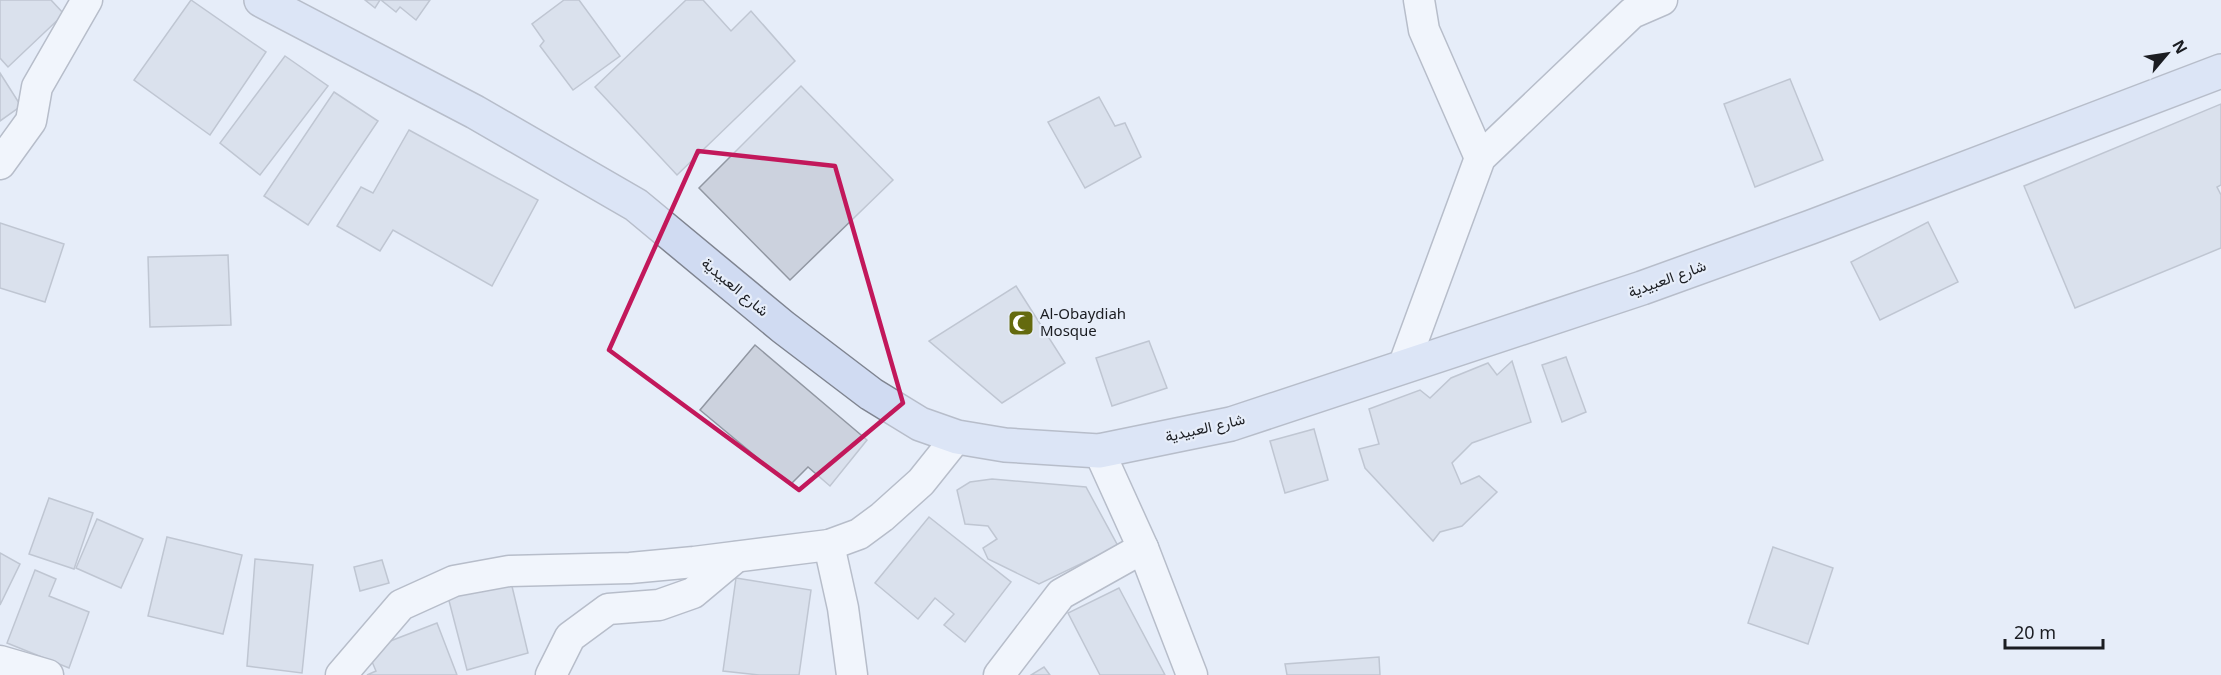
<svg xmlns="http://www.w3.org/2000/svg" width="2221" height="675" font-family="'Noto Sans',Vazirmatn,sans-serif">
<rect width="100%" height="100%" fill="#e6edf9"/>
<g fill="#ccd2de" stroke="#9197a2" stroke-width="1.5">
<path d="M0,0H51L64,14L8,67L0,58Z"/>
<path d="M191,0L266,52L210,135L134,80Z"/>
<path d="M365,0H380L375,8Z"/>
<path d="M381,0H430L416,20L400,7L396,12Z"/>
<path d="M564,0H579L620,56L573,90L540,46L544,41L532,24Z"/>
<path d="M686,0H703L731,31L751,11L795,61L677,175L595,87Z"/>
<path d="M285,56L328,86L260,175L220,143Z"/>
<path d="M0,73L21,106L0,121Z"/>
<path d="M1790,79L1823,160L1755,187L1724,104Z"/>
<path d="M801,86L893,180L790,280L699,188Z"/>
<path d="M334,92L378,121L308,225L264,196Z"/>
<path d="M1099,97L1115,126L1125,123L1141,157L1085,188L1048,122Z"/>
<path d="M2221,104V185L2217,187L2221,195V248L2075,308L2024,186Z"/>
<path d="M409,130L538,200L492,286L393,230L380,251L337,226L361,187L373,193Z"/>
<path d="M1928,222L1958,282L1880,320L1851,262Z"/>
<path d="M0,223L64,244L45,302L0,288Z"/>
<path d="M228,255L231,325L150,327L148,257Z"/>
<path d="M1016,286L1065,363L1002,403L929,341Z"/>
<path d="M1149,341L1167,388L1112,406L1096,358Z"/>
<path d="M755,345L867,440L830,486L808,467L790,485L700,410Z"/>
<path d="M1566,357L1586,412L1562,422L1542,365Z"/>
<path d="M1512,361L1531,422L1472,443L1452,463L1461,484L1479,476L1497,492L1462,526L1440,532L1433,541L1365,468L1359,449L1379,444L1369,409L1420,390L1430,398L1451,378L1488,363L1497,375Z"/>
<path d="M1314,429L1328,480L1285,493L1270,441Z"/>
<path d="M992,479L1086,487L1118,546L1039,584L988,559L983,548L997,539L988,526L965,524L957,490L970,482Z"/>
<path d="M49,498L93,513L74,569L29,554Z"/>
<path d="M929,517L1011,582L965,642L944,625L954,614L935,598L918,619L875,583Z"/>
<path d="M97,519L143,539L121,588L76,568Z"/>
<path d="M167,537L242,555L223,634L148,616Z"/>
<path d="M1773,547L1833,568L1808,644L1748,623Z"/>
<path d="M0,553L20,564L0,605Z"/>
<path d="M255,559L313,565L302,673L247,666Z"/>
<path d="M382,560L389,583L360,591L354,567Z"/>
<path d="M35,570L56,579L49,596L89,612L69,668L7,643Z"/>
<path d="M510,578L528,653L467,670L447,593Z"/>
<path d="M736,578L811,590L799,675H759L723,671Z"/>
<path d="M1119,588L1165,675H1100L1068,613Z"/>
<path d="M437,623L457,675H367L376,671L367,650Z"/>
<path d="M1379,657L1380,675H1287L1285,664Z"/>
<path d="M1044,667L1050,675H1031Z"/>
</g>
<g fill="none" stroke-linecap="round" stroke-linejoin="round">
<g stroke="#7f8490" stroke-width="33">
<g id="street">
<path d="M1419,0L1424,30L1480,158"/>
<path d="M0,164L31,121L37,87L87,0"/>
<path d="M1403,367L1480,158L1632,13L1662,0"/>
<path d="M1099,451L1143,548L1192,675"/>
<path d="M829,545L843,608L852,675"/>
<path d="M0,661L48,675"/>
<path d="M341,675L401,605L454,581L509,571L630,568L694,562L829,545L859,534L882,517L921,482L957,437"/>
<path d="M551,675L570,637L608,609L659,605L693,593L736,557"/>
<path d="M999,675L1061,594L1143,548"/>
</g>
</g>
<g stroke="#7f8490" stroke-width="36">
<path id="secondary" d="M261,0L475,112L636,205L783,327L871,394L920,424L957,437L1005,445L1099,451L1231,424L1642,288L1811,227L2221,71"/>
</g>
<use href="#street" stroke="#fff" stroke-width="30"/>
<use href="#secondary" stroke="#d0dbf2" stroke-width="33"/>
</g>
<path d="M0 0H2221V675H0ZM698,151L835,166L903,403L799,490L609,350Z" fill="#e6edf9" fill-opacity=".55" fill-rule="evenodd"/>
<path fill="none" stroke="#c2185b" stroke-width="4.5" stroke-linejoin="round" d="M698,151L835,166L903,403L799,490L609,350Z"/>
<defs>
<g id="mosque-square" transform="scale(1.35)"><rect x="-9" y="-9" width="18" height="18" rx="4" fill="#646a0e" stroke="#e6edf9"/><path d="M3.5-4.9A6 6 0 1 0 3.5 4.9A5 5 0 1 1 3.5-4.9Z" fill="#fff"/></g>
</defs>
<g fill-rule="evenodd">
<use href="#mosque-square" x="1021" y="323"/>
</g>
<g text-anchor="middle" stroke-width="4.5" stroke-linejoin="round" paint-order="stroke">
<g font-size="15" fill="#1b1d22" stroke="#e6edf9">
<text transform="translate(1667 279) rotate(-20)" y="5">شارع العبيدية</text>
<text transform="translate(735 287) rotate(40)" y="5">شارع العبيدية</text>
<text transform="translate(1205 428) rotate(-13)" y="5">شارع العبيدية</text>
</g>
<g font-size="15" fill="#1b1d22" stroke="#e6edf9" text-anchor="start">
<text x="1040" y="319">Al-Obaydiah<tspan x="1040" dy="17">Mosque</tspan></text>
</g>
</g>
<g transform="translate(2167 54) rotate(61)" stroke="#e6edf9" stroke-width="4.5" paint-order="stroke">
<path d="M0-4.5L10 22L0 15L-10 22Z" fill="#1b1d22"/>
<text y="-9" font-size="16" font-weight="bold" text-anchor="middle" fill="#1b1d22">N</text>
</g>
<path d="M2005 639v9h98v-9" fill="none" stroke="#1b1d22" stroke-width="3"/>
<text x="2014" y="639" font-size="18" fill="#1b1d22" stroke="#e6edf9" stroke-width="4.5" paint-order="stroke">20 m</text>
</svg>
